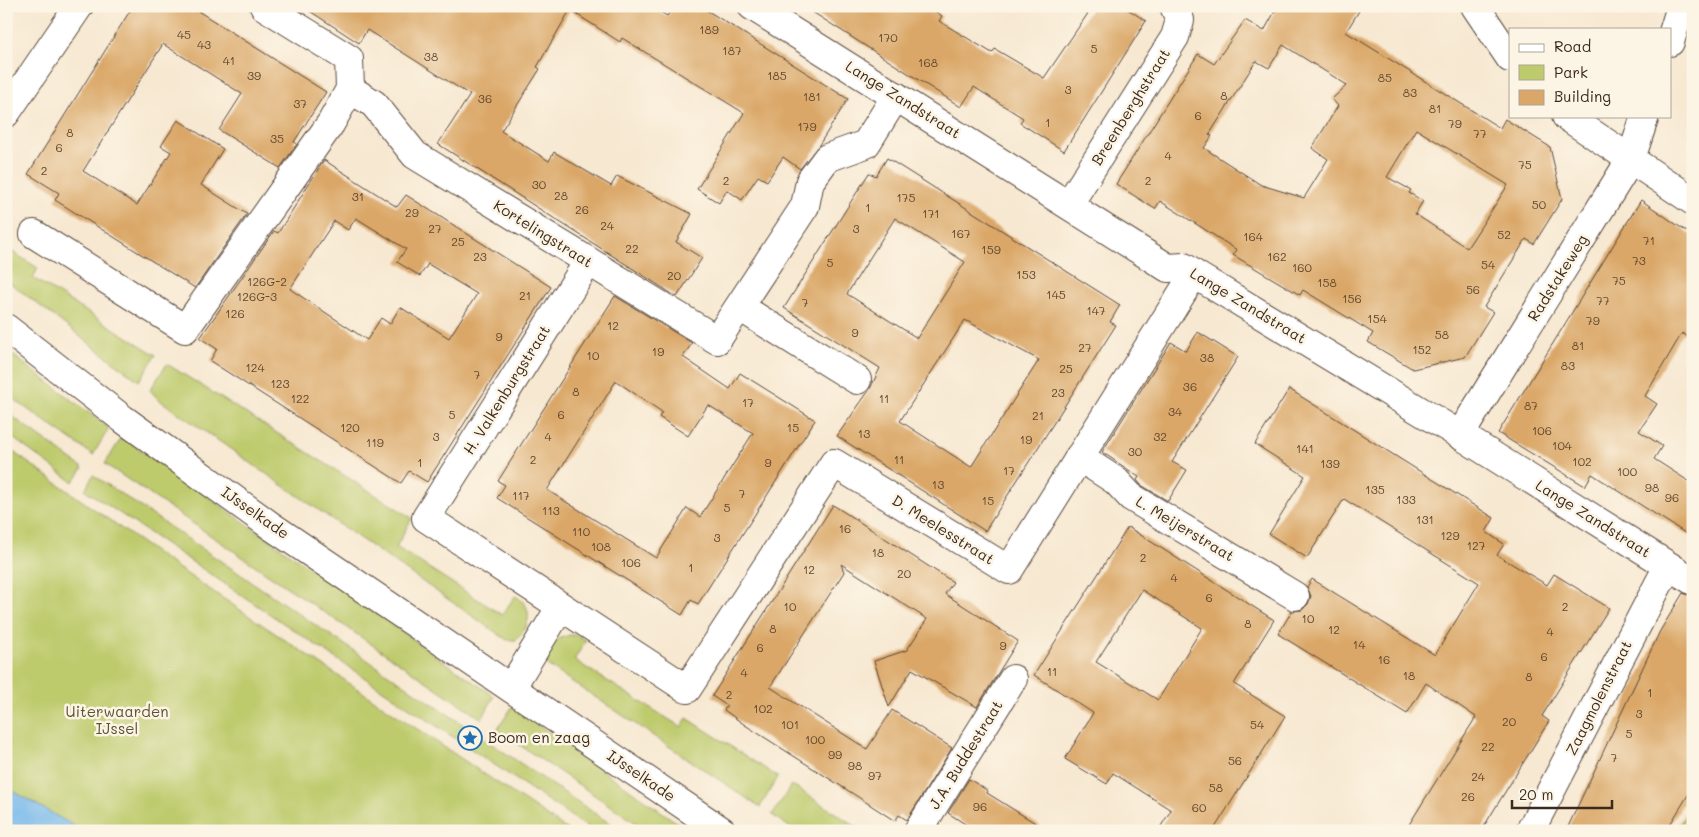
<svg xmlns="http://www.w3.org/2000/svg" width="1699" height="837" font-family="Mali,sans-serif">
<rect width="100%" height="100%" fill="#fcf5e5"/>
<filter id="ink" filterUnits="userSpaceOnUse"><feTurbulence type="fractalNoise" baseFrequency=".02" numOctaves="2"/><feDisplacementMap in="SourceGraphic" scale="10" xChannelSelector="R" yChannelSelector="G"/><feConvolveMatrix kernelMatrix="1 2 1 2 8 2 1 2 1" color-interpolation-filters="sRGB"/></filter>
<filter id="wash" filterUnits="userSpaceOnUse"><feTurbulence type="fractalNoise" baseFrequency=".0096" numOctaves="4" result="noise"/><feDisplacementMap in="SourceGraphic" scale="20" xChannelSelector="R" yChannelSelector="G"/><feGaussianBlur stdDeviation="1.12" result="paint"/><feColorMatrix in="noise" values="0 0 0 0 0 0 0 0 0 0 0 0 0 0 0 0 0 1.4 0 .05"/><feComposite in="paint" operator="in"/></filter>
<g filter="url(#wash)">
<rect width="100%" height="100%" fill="#f7e8d1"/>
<g fill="#becb6d" stroke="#7c7a46">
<path d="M6,248L38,268L33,278L156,355L139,381L6,280Z"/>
<path d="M6,350L109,428L93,455L6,394Z"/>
<path d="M167,364L412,518L396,547L502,615L515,596C535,606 530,627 516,640H507L158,399L150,390Z"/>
<path d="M6,412L83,468L73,482L6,433Z"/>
<path d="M122,437L494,696L482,719L105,464Z"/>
<path d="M6,447L166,560L569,831H21L6,823Z"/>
<path d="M93,475L621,831H593L85,490Z"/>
<path d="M570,635H577L586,640L574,660L681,727L687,718L778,777L760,807L547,665L550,645L557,639Z"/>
<path d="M512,707L689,831H648L497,730Z"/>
<path d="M792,785L863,831H795L772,815Z"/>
<path d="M1693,802V831H1675Z"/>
</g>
<path fill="#77b9ec" stroke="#597285" d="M6,787L83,831H6Z"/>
<g id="blocks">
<g fill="#daa768" fill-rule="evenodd">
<path d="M133,6H190L326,92L294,142L297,144L280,168L219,130L242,94L163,44L83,171L137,205L171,152L161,146L178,120L223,149L201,185L247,214L195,288L55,200L59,193L28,174Z"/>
<path d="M302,6H651L667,16L674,6H700L848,99L819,145L800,169L783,157L767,181L758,176L742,200L727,190L719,203L697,189L744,113L622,38L620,42L570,10L537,67L540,69L501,131L549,161L554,152L611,186L617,176L692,214L676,242L702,258L677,297L438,144L470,95L367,30L359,43Z"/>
<path d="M803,6H928L942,16L939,21L992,53L995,49L1044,78L1093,6H1123L1146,21L1064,151L1020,123L1023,118L974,87L961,107Z"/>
<path d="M1278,6H1362L1346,32L1500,128L1505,119L1550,147L1562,199L1534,244L1526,239L1484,307L1493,312L1465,357L1413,369L1368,342L1373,333L1303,290L1300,295L1233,255L1237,250L1160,201L1155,209L1116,184L1198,54L1214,64L1245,20L1264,31ZM1283,45L1347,85L1332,99L1338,106L1312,148L1328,159L1304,198L1261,185L1204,148L1212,136L1209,135L1256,61L1269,68ZM1416,129L1508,185L1467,248L1415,214L1423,201L1409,193L1411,190L1387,177Z"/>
<path d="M887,158L1120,305L1110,322L1116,325L985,531L837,436L870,389L880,368L784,308L869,173L876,176ZM895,218L965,262L917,338L847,294ZM965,320L1039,360L971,467L900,421Z"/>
<path d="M324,160L397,207L406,195L551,287L427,482L409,471L401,483L376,467L210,361L217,349L200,338L274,231L278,233ZM356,218L406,249L397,262L420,276L428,264L477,294L449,338L400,307L390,324L381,318L367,340L290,289L334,221L348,230Z"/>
<path d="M1641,200L1693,236V340L1682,333L1645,396L1657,404L1639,431L1662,446L1654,459L1693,484V538L1592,474L1585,486L1498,433Z"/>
<path d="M615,296L692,343L683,357L730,389L740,373L815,420L698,604L691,600L682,615L497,498L505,485L498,481ZM616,381L662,412L659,417L688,436L708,405L753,433L700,517L687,508L656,558L547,490Z"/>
<path d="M1198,332L1238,357L1172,462L1187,470L1168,501L1141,485L1137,480L1139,477L1102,452L1171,342L1186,351Z"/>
<path d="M1289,389L1494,518L1486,532L1504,544L1497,555L1547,585L1554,574L1609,608L1542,716L1549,721L1481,831H1405L1476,717L1426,683L1407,714L1278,634L1292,611L1302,610L1308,604L1311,596L1307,587L1312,579L1435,655L1479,583L1344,499L1307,558L1269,534L1305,476L1255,444Z"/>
<path d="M833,505L953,582L945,594L1018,641L977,707L912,669L889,707L874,661L907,650L927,619L841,564L844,572L770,687L867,749L892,710L952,748L907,820L899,815L895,821L855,795L745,725L724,710L727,706L712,696Z"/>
<path d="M1128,527L1274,620L1234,684L1285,716L1213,831H1158L1171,810L1113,773L1107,784L1065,759L1093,713L1034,675ZM1142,590L1202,628L1158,700L1096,662Z"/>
<path d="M1683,593L1693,597V787L1666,831H1566L1660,631Z"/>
<path d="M969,779L988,791L987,793L1048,831H976L948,813Z"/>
</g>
</g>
</g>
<g filter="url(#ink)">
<use href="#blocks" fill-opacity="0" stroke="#574639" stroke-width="1"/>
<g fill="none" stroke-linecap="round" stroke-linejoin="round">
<g stroke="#574639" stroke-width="30">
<g id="minor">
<path d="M752,6L1168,268L1184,267L1194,274L1460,435L1693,581"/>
<path d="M1475,6L1510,58"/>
<path d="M1670,42L1681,6"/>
<path d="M350,89L374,104L415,155L717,340L805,206L810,181L827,158L866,144L896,96"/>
<path d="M6,113L79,6"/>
<path d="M1566,116L1693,201"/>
<path d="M1069,204L1175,37L1180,20L1174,6"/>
<path d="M34,234L185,329L331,123L350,89L349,59L264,6"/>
<path d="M588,262L426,518L687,689L834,463L1009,570L1194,274"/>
<path d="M740,307L857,380"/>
<path d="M6,328L123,419L271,526L722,831"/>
<path d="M1460,435L1631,159L1645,116"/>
<path d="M1079,457L1116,481L1131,497L1295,596"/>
<path d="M511,688L560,608"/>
<path d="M918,831L1013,679"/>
<path d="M1530,831L1668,566"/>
</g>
</g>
<use href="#minor" stroke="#fff" stroke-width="28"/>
</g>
</g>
<defs>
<g id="sight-ring" transform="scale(1.25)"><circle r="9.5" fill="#fcf5e5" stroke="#1f6fb2" stroke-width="1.5"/><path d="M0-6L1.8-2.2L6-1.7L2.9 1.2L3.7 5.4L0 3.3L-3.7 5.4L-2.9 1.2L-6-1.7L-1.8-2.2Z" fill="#1f6fb2"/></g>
</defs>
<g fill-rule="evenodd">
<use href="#sight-ring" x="470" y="738"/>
</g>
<g text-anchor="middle" stroke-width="5" stroke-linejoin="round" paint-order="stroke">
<g font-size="12" fill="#634930">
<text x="709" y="34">189</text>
<text x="184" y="39">45</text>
<text x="888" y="42">170</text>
<text x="204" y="49">43</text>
<text x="1094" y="53">5</text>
<text x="732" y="55">187</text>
<text x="431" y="61">38</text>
<text x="229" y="65">41</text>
<text x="928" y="67">168</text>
<text x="254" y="80">39</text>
<text x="777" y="80">185</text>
<text x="1385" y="82">85</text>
<text x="1068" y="94">3</text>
<text x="1410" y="97">83</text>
<text x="1224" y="100">8</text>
<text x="812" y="101">181</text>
<text x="485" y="103">36</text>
<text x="300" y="108">37</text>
<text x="1435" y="113">81</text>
<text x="1198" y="120">6</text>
<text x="1048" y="127">1</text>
<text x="1455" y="128">79</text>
<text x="807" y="131">179</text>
<text x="70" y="137">8</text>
<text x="1480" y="138">77</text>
<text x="277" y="143">35</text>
<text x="59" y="152">6</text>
<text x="1168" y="160">4</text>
<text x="1525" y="169">75</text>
<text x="44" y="175">2</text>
<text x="726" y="185">2</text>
<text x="1148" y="185">2</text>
<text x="539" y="189">30</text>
<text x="561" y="200">28</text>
<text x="358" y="201">31</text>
<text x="906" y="202">175</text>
<text x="1539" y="209">50</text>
<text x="868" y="212">1</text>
<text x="582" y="214">26</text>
<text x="412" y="217">29</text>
<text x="931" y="218">171</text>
<text x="607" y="230">24</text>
<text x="435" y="233">27</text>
<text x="856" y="233">3</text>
<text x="961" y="238">167</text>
<text x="1504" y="239">52</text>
<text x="1253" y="241">164</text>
<text x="1649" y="245">71</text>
<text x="458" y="246">25</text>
<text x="632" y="253">22</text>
<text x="991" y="254">159</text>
<text x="480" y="261">23</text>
<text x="1277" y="261">162</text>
<text x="1639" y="265">73</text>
<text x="830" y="267">5</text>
<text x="1488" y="269">54</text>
<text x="1302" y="272">160</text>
<text x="1026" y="279">153</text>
<text x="674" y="280">20</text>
<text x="1619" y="285">75</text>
<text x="267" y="286">126G-2</text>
<text x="1327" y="287">158</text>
<text x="1473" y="294">56</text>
<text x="1056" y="299">145</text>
<text x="525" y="300">21</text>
<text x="257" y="301">126G-3</text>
<text x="1352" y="303">156</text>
<text x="1603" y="305">77</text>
<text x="805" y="307">7</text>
<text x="1096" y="315">147</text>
<text x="235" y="318">126</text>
<text x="1377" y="323">154</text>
<text x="1593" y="325">79</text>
<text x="613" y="330">12</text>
<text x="855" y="337">9</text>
<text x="1442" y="339">58</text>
<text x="499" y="341">9</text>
<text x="1578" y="350">81</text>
<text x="1085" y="352">27</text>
<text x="1422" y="354">152</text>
<text x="658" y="356">19</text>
<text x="593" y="360">10</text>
<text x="1207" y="362">38</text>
<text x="1568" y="370">83</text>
<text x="255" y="372">124</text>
<text x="1066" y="373">25</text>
<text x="477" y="379">7</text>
<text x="280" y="388">123</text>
<text x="1190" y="391">36</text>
<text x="576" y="396">8</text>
<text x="1058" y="397">23</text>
<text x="300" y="403">122</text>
<text x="884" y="403">11</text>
<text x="748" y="407">17</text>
<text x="1531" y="410">87</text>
<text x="1175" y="416">34</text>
<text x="452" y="419">5</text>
<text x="561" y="419">6</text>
<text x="1038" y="420">21</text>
<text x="350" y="432">120</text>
<text x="793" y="432">15</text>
<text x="1542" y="435">106</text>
<text x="864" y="438">13</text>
<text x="436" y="441">3</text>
<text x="548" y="441">4</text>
<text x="1160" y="441">32</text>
<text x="1026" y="444">19</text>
<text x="375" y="447">119</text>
<text x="1562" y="450">104</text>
<text x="1305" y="453">141</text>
<text x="1135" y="456">30</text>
<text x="533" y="464">2</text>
<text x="899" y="464">11</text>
<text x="1582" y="466">102</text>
<text x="420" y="467">1</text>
<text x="768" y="467">9</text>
<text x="1330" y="468">139</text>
<text x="1009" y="475">17</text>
<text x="1627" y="476">100</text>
<text x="938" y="489">13</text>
<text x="1652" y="492">98</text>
<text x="1375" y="494">135</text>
<text x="742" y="498">7</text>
<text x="521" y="500">117</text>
<text x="1672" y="502">96</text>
<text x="1406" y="504">133</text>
<text x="988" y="505">15</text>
<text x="727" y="512">5</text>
<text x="551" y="515">113</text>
<text x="1425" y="524">131</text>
<text x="845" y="533">16</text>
<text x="581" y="536">110</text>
<text x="1450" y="540">129</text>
<text x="717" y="542">3</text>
<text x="1476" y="550">127</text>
<text x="601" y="551">108</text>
<text x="878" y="557">18</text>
<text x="1143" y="562">2</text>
<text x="631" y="567">106</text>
<text x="691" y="572">1</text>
<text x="809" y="574">12</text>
<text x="904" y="578">20</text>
<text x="1174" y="582">4</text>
<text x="1209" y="602">6</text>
<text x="790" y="611">10</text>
<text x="1565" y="611">2</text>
<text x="1308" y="623">10</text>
<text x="1248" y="628">8</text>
<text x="773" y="633">8</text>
<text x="1334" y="634">12</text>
<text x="1550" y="636">4</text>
<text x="1359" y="649">14</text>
<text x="1003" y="650">9</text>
<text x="760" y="652">6</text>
<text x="1544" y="661">6</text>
<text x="1384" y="664">16</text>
<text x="1052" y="676">11</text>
<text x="744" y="677">4</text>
<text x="1409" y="680">18</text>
<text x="1529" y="681">8</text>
<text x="1650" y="697">1</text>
<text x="729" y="699">2</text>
<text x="763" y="713">102</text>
<text x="1639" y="718">3</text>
<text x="1509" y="726">20</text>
<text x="790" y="729">101</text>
<text x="1257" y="729">54</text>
<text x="1629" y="738">5</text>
<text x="815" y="744">100</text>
<text x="1488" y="751">22</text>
<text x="835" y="759">99</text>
<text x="1614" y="762">7</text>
<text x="1235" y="765">56</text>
<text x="855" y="770">98</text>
<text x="875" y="780">97</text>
<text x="1478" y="781">24</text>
<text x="1216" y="792">58</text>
<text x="1468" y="801">26</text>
<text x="980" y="811">96</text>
<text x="1199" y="812">60</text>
</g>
<g font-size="15" fill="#3b2a1e" stroke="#fcf5e5">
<text transform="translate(903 100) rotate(32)" y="5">Lange Zandstraat</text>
<text transform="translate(1131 107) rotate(-58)" y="5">Breenberghstraat</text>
<text transform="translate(543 234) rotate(32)" y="5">Kortelingstraat</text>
<text transform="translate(1558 278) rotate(-58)" y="5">Radstakeweg</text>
<text transform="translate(1248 306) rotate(31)" y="5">Lange Zandstraat</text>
<text transform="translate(507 390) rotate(-58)" y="5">H. Valkenburgstraat</text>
<text transform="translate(255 513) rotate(35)" y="5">IJsselkade</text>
<text transform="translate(1593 519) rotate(32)" y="5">Lange Zandstraat</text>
<text transform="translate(1185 529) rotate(31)" y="5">L. Meijerstraat</text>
<text transform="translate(943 530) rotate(32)" y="5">D. Meelesstraat</text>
<text transform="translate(1599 698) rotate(-63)" y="5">Zaagmolenstraat</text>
<text transform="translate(966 755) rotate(-58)" y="5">J.A. Buddestraat</text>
<text transform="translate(641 776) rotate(34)" y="5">IJsselkade</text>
</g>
<g font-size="15" fill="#5c5232" stroke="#fcf5e5">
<text x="117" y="717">Uiterwaarden<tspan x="117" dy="17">IJssel</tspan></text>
</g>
<g font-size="15" fill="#3b2a1e" stroke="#fcf5e5" text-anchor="start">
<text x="488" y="743">Boom en zaag</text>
</g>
</g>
<rect width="1699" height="837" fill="none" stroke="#fcf5e5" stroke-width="25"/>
<rect x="1509" y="28" width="162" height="90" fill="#fcf5e5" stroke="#afa495"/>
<rect x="1519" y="44" width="25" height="8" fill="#ffffff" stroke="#afa495"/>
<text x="1554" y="52" font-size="15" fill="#3b2a1e">Road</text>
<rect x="1519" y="65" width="25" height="15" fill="#becb6d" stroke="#afa495"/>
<text x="1554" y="78" font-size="15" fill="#3b2a1e">Park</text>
<rect x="1519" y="90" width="25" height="15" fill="#daa768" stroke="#afa495"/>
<text x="1554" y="102" font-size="15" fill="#3b2a1e">Building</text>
<path d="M1512 800v8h100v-8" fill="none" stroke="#3b2a1e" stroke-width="2.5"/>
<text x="1519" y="800" font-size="15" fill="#3b2a1e" stroke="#fcf5e5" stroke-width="4" paint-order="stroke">20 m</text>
</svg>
